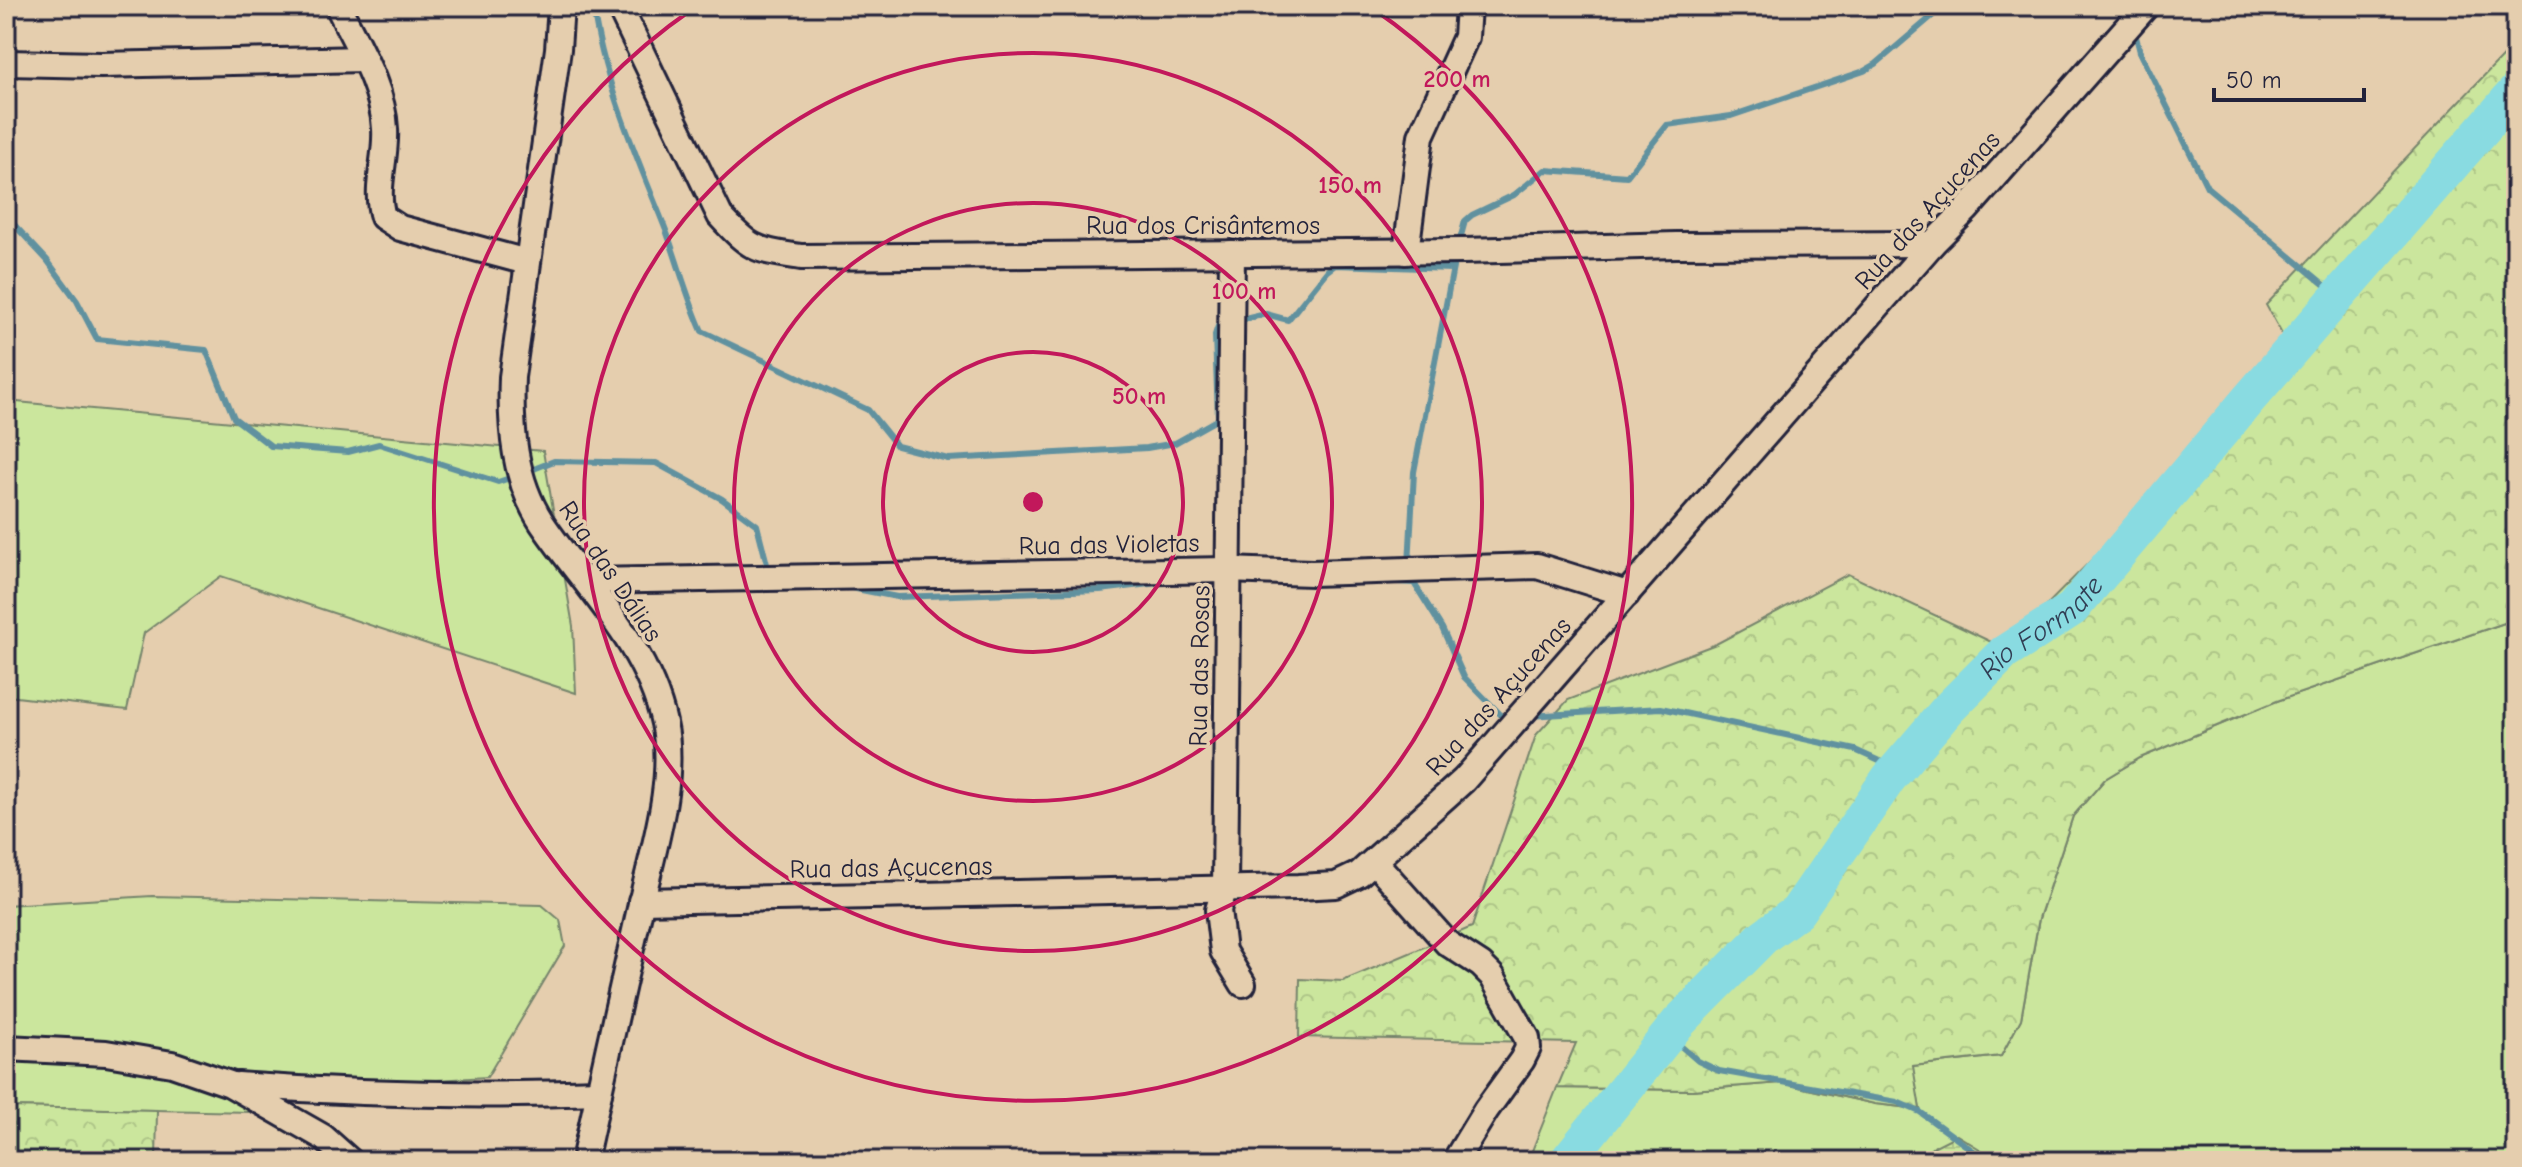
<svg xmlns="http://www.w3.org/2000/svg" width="2522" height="1167" font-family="'Comic Neue',sans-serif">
<defs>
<pattern id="forest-crowns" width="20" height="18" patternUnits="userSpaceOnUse" patternTransform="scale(2)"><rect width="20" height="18" fill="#cbe69d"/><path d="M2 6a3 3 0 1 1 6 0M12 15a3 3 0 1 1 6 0" fill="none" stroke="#aec588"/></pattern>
<pattern id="wetland-marsh" width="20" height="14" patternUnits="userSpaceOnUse" patternTransform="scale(2)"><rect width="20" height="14" fill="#cbe69d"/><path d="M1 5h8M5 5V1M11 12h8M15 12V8" fill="none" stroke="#aec588"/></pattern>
</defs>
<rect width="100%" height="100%" fill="#e5ceae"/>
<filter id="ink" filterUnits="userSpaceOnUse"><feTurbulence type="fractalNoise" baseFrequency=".0125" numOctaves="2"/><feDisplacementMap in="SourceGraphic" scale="16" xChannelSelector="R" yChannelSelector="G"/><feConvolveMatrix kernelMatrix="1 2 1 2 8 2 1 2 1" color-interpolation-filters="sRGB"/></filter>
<g filter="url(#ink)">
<g fill="#cbe69d" stroke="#76846c" stroke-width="2">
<path d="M6,401L543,451L573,626L576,693L221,576L144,633L127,710L8,696Z"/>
<path d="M2516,619V1161H1999L1986,1152L1935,1145L1918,1161H1528L1557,1088L1692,1090L1781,1083L1875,1104L1920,1109L1912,1066L2001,1056L2021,1019L2039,919L2073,816L2105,779L2140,758L2277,701Z"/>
<path d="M152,896L542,905L560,920L565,946L487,1077L254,1091L252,1112L6,1107V905Z"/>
</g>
<g fill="url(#forest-crowns)" stroke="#76846c" stroke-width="2">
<path d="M2516,42V619L2277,701L2140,758L2105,779L2073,816L2039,918L2021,1019L2001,1056L1913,1066L1920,1109L1875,1104L1781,1083L1692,1090L1557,1088L1576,1043L1299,1037L1300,979L1343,981L1472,927L1536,735L1568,700L1716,644L1848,574L2004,648L2294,356L2266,305Z"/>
<path d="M6,1107L157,1110L156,1161H6Z"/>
</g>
<path fill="url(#wetland-marsh)" stroke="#76846c" stroke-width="2" d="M1957,1135L1999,1161H1918L1935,1146Z"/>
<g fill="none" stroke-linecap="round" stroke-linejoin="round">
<g stroke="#60919f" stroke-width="6">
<path d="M593,6C604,85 638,159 667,233C679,266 688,300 702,331L868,410L897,446L948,459L1147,448L1175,443L1218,419L1215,335L1218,326L1225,324"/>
<path d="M2134,29L2140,52L2207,187L2338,296"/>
<path d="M6,216L47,260L77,301L97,339L206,350L234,418L271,446L348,452L379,444L498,482L516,476"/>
<path d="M1458,247L1465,221L1472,215L1514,195L1545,170L1627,176L1667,125L1731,116L1864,71L1876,64L1944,6"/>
<path d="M1236,321L1266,314L1288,320L1327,271L1335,265L1452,269"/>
<path d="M526,472L554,461L656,463L722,499L757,525L769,572"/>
<path d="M1409,565L1414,472L1455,257"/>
<path d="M1412,580L1442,628L1464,677L1502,716L1510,717"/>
<path d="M1397,582L1413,583"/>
<path d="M846,587L897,597L1100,590L1158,583"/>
<path d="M1529,716L1661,708L1855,750L1897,769"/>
<path d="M1668,1035L1698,1061L1719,1071L1897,1102L1920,1112L1987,1161"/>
</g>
<path stroke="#89dbe1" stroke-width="36" id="s1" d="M1567,1161L1678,1023L1764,936L1797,912L1889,778L1949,708L2004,653L2072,609L2248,400L2516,91"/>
<g stroke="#22223b" stroke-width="30">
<g id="minor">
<path d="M338,6C356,44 383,86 385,129C387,158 374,189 383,217L400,228L527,262"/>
<path d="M561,6L558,49L512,377C510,427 514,480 542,523C585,587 647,644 664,723C677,781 651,856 639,913C620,996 602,1078 584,1161"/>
<path d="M619,6L720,216C752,251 756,250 801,257L1464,251L1676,245L1932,244"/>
<path d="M6,63L101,65L364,59"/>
<path d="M1406,252L1421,136L1466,37L1468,6"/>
<path d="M1232,253L1225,887L1218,910L1223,951L1243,984"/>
<path d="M588,581L1228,570L1312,573L1537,566L1627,594"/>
<path d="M1375,862L1447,943L1481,965L1492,976L1527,1038L1528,1048L1522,1060L1486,1110L1455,1161"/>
<path d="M641,901L1298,887L1336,885L1359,874L1464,780L1932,244L1966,210L2146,6"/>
<path d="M6,1048L106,1053L172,1064L230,1084L323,1137L350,1161"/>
<path d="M238,1085C358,1094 478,1097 599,1092"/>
</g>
</g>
<use href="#minor" stroke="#e5ceae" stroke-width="24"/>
</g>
</g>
<g fill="none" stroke="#c2185b" stroke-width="4">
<circle cx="1033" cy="502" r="150"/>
<circle cx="1033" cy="502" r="299"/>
<circle cx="1033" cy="502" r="449"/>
<path d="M1372 8A599 599 0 1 1 694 8"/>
</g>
<g text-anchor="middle" stroke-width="7" stroke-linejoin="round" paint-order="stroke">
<g font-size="26" fill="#22223b" stroke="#e5ceae">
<text transform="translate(1927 210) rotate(-48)" y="9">Rua das Açucenas</text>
<text x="1203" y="234">Rua dos Crisântemos</text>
<text transform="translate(1109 544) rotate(-1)" y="9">Rua das Violetas</text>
<text transform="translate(611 571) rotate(56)" y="9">Rua das Dálias</text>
<text transform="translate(1199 666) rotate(-89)" y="9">Rua das Rosas</text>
<text transform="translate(1498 696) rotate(-48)" y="9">Rua das Açucenas</text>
<text transform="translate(891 867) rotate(-1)" y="9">Rua das Açucenas</text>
</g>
<g font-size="28" font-style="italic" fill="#313e54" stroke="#e5ceae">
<text dy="10" stroke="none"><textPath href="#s1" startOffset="718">Rio Formate</textPath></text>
</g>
</g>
<circle cx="1033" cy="502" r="12" fill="#c2185b" stroke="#e5ceae" stroke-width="4"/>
<g font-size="24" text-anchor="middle" font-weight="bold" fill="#c2185b" stroke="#e5ceae" stroke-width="7" stroke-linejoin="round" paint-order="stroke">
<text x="1457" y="87">200 m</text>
<text x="1350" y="193">150 m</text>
<text x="1244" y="299">100 m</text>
<text x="1139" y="404">50 m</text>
</g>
<rect width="2522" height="1167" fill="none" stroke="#e5ceae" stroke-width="32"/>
<rect x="16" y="16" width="2490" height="1135" fill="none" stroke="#22223b" stroke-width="3" filter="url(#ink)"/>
<path d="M2214 88v12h150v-12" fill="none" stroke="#22223b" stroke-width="4"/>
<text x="2226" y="88" font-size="24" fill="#22223b" stroke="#e5ceae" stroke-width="6" paint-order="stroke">50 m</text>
</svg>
